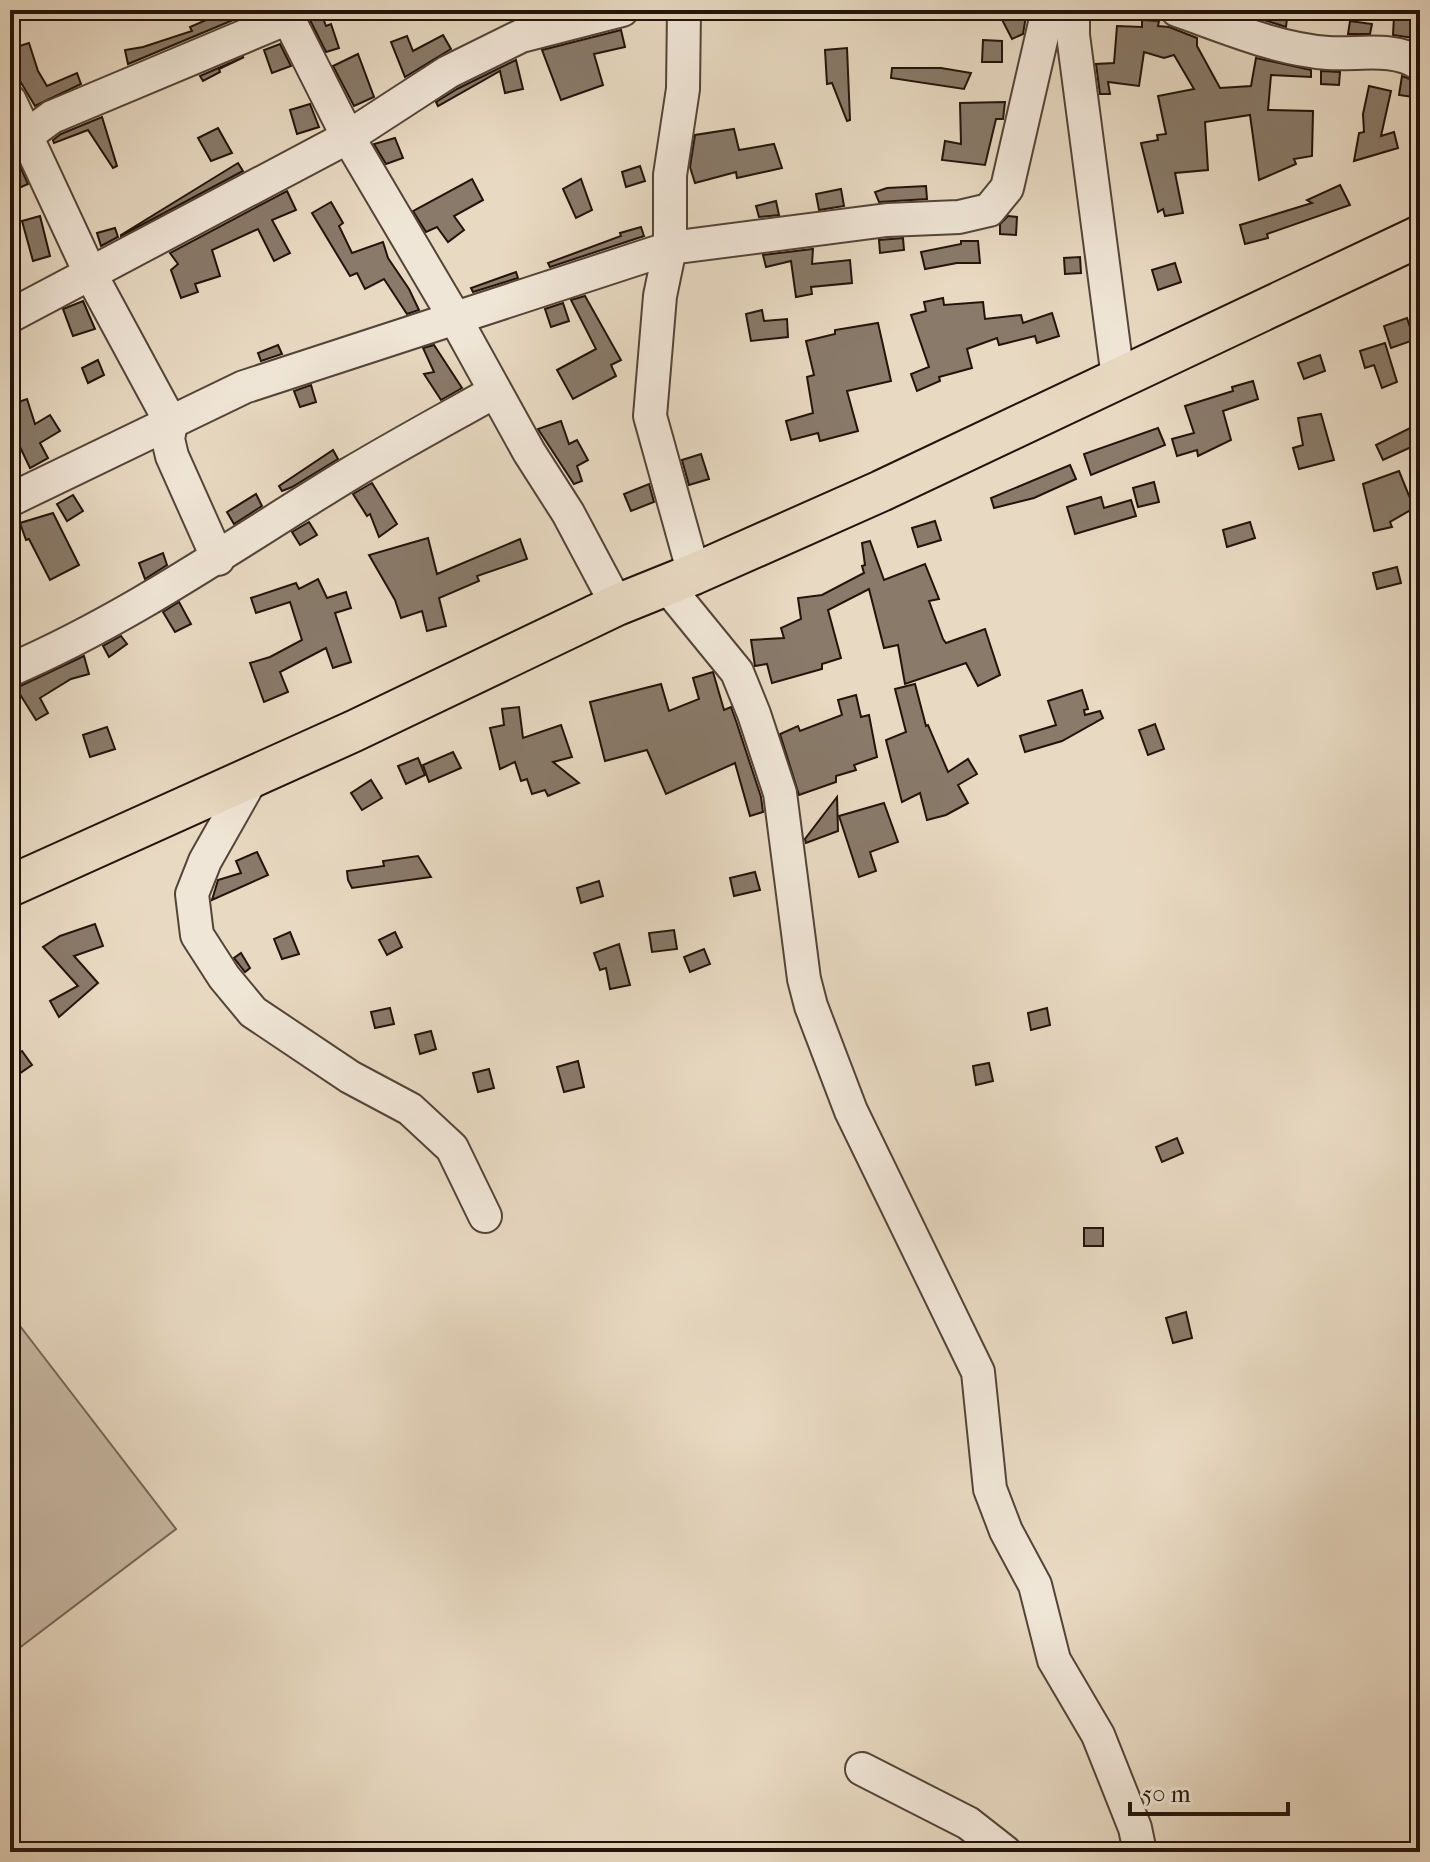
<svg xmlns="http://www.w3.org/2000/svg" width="1430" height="1862" font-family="'IM FELL French Canon',serif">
<rect width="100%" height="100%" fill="#e8d9c2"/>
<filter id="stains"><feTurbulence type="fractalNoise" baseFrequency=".0025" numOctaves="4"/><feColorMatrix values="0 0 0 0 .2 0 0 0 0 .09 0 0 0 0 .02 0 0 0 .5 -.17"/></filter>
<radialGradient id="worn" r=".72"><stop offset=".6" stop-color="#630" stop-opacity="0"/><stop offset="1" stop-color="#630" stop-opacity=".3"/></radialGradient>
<path fill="#c7b7a3" stroke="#756556" stroke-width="2" d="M10,1313L176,1529L10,1655Z"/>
<g fill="#897a6a" stroke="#23130a" stroke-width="2">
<path d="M209,10H234L238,18L128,64L125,50L143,47L192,31L190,27L211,18Z"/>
<path d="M305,10H320L326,26L331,24L339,48L326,52Z"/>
<path d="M997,10H1027L1023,34L1012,39Z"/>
<path d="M1265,10H1288L1286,27L1264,20Z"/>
<path d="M1394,16L1415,17L1414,38L1393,35Z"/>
<path d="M1142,20L1159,21L1158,26L1169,27L1197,38V46L1220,88L1251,86L1256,58L1311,70V77L1271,75L1268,110L1313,111L1312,156L1294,159L1296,164L1259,180L1250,115L1205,122L1208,170L1175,173L1183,213L1165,216L1163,209L1158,212L1141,143L1158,140L1157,135L1166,134L1158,96L1194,89L1174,55L1164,58L1144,52L1139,86L1108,82L1110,94H1100L1096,64L1114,63L1117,26L1142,27Z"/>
<path d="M1350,21L1372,24L1370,34H1348Z"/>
<path d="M621,30L625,47L594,54L603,85L561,100L542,50Z"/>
<path d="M443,35L451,49L405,77L391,42L407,36L413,51Z"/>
<path d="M983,40L1002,41V62H982Z"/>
<path d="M29,43L38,71L47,86L77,73L81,84L35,106L14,71L10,60V49Z"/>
<path d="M280,44L291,66L272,73L264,50Z"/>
<path d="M847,48L850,120L847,121L832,83L827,84L825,50Z"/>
<path d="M358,54L374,97L354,106L333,66Z"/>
<path d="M244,57L219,69L220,72L203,81L200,76Z"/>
<path d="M516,60L523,89L505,93L500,71L438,106L436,102L457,89Z"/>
<path d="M892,68H941L971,73L964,89L891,78Z"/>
<path d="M1321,71L1340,72L1339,85L1321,84Z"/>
<path d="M1402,76L1420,83V98L1399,95Z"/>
<path d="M1369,86L1391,91L1381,136L1394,132L1398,148L1354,161L1359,133L1364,132L1363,114Z"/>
<path d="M1005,102L1003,119H996L985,165L942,160L945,141L961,144L960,103Z"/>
<path d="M310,104L319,127L297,134L290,110Z"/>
<path d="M102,117L117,166L113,168L88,130L54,143L53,140L61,134Z"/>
<path d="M218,128L232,153L211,161L198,138Z"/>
<path d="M734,129L739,150L774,144L782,168L737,178L736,172L695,183L690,167L695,135Z"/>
<path d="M395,138L403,158L386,164L374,144Z"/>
<path d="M238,163L243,171L121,236V235Z"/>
<path d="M19,164L28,184L10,192V167Z"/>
<path d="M640,166L645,181L626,187L622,172Z"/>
<path d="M472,179L483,200L454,216L464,230L448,242L437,227L426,232L413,211Z"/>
<path d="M581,179L592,210L576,218L563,189Z"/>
<path d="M1340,185L1350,205L1267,234L1268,238L1245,244L1240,225L1312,203L1307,200Z"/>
<path d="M926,186L927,199L879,202L875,192L887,188Z"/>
<path d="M841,189L844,206L819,210L816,194Z"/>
<path d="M287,191L296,210L272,220L290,253L274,261L258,229L212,250L220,276L195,284L198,292L181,298L171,270L178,264L170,253Z"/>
<path d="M776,201L779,215L759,217L756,206Z"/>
<path d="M331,202L343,223L339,226L352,253L383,242L388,258L409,289L419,310L407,314L384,279L365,289L357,273L350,276L312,213Z"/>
<path d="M40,216L50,256L33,261L22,221Z"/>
<path d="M1008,216L1017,217L1016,235L1000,234V224Z"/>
<path d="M641,227L644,236L550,267L548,263L621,236L620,233Z"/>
<path d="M115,228L118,237L101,246L97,233Z"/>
<path d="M903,238L904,250L880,253L879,240Z"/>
<path d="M961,241H978L980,263H957L925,269L921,252L961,244Z"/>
<path d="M813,249L812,264L850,260L852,283L811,287L812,294L796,297L791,261L766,267L763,255Z"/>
<path d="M1080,257L1081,273L1065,274L1064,258Z"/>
<path d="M1175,263L1181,282L1158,290L1152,270Z"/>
<path d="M516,272L518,278L473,292L471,288Z"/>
<path d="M585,296L621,360L611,365L616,376L573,399L557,370L596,349L571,300Z"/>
<path d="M943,298L944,305L983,302L985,319L1021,315L1023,323L1052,313L1059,336L1037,343L1035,336L999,345L997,338L967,349L972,368L939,377L940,381L917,391L911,374L929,367L911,315L926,311L924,302Z"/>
<path d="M83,301L95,329L73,336L63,309Z"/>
<path d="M563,303L569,321L551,327L545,309Z"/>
<path d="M762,310L764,321L787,319L788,337L751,341L746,314Z"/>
<path d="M1407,318L1414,340L1391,348L1384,326Z"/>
<path d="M878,323L891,381L847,391L858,431L820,441L818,433L791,440L786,421L813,413L807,377L814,375L806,341L835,334V330Z"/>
<path d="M1385,343L1397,382L1382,388L1374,365L1365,368L1360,351Z"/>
<path d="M278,345L282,354L261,361L258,353Z"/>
<path d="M434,345L462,388L441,400L424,374L434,372L423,348Z"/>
<path d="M1320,355L1325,371L1304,379L1298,363Z"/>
<path d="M98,360L104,375L88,383L82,368Z"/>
<path d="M1253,381L1258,399L1223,411L1231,440L1198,456L1197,450L1177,456L1172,439L1194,433L1185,406L1233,391L1232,387Z"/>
<path d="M311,385L316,402L300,407L294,391Z"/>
<path d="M27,399L35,424L50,415L60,431L40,443L48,458L30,468L10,426V405Z"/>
<path d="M1321,414L1334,460L1299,469L1293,448L1303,445L1298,418Z"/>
<path d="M561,421L569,444L577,440L588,460L577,466L582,481L574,484L538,429Z"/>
<path d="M1420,423V443L1383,460L1376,445Z"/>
<path d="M1158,428L1165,445L1091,475L1084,454Z"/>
<path d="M333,450L338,459L292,487L282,491L279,486Z"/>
<path d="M701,454L709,479L689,485L682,460Z"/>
<path d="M1070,465L1076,479L1034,498L994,508L991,498Z"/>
<path d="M1399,471L1414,508L1390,522L1392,527L1374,531L1363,484Z"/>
<path d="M1154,482L1159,502L1138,507L1133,488Z"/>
<path d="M372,483L397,524L379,537L370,514L367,516L353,494Z"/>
<path d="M649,484L654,502L631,511L624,494Z"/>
<path d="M256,494L262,506L234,524L227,512Z"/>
<path d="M73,495L83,511L67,521L57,504Z"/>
<path d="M1101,497L1104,508L1131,500L1136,516L1075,534L1067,507Z"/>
<path d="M53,513L79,565L50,580L29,539L26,540L20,523Z"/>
<path d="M935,521L941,540L918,547L912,528Z"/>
<path d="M309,522L317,535L300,545L292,532Z"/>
<path d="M1250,522L1255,538L1227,547L1223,530Z"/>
<path d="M428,538L437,574L520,539L527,559L477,576L479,581L439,598L446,626L427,631L422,611L401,618L395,600L369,555Z"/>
<path d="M870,541L884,580L925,564L939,599L929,601L943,639L946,643L985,629L1000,675L978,686L966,663L905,684L898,645L884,648L869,589L828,610L841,658L822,664V669L772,683L767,664L755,666L751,640L784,638L781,628L801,619L798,598L822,595L864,573L862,566L865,565L862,543Z"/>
<path d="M163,553L167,565L145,579L139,563Z"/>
<path d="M1397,567L1401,583L1377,589L1373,573Z"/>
<path d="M318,579L327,598L346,592L351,608L335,613L351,662L333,668L326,648L280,672L288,692L264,702L250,663L270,657L302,640L290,602L256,613L251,598L296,583L299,589Z"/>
<path d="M179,602L191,624L175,632L163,612Z"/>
<path d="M121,636L127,644L109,657L103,646Z"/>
<path d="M84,656L89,674L71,679L40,698L48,713L36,720L16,688Z"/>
<path d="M713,672L724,710L731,707L736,721L761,797L763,812L750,816L735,763L666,794L647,750L605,761L590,702L661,684L669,711L699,699L693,678Z"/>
<path d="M915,684L926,726L928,725L948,772L968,759L977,774L958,785L968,803L946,815L927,820L920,793L902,802L886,740L906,732L895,689Z"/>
<path d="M1082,690L1088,709L1084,710L1085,715L1100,711L1103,718L1062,741L1025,752L1020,736L1056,725L1048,701Z"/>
<path d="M856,695L861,717L869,715L877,757L854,765L856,770L836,776V782L799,795L780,734L798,726L800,731L842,715L838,700Z"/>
<path d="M519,707L523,738L561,725L572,757L553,762L579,783L548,796L545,790L532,794L527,779L521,781L515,762L500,769L490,728L504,725L502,709Z"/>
<path d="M1155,724L1164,749L1148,755L1139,730Z"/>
<path d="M107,727L115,749L90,757L83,735Z"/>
<path d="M453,752L461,768L429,782L423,765Z"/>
<path d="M418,758L425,775L406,784L398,766Z"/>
<path d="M371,780L382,798L362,810L351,793Z"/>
<path d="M837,797L838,831L806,843L805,839Z"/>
<path d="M884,803L898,842L870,852L876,871L859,877L839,816Z"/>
<path d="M257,852L268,875L212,900L218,880L241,873L236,861Z"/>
<path d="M418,856L431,877L352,888L348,880L347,871L384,866L383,861Z"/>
<path d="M755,872L760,890L734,896L730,878Z"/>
<path d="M599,881L603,896L581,903L577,888Z"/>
<path d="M95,924L103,946L74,956L98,983L59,1017L50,1001L78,986L43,947L60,936Z"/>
<path d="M674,930L677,949L652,952L649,933Z"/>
<path d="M290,932L299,954L282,959L274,939Z"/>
<path d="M395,932L402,947L387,955L379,940Z"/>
<path d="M619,944L630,985L610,989L606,968L600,970L594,953Z"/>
<path d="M704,949L710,964L690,972L684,957Z"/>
<path d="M241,953L250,968L245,972L234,958Z"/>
<path d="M390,1008L394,1024L375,1028L371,1012Z"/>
<path d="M1047,1008L1050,1025L1031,1030L1028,1013Z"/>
<path d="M431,1031L436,1049L420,1054L415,1035Z"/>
<path d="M22,1051L32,1065L10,1080V1059Z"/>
<path d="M578,1061L584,1087L564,1092L557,1067Z"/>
<path d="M989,1063L993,1081L976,1085L973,1066Z"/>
<path d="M489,1069L494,1088L478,1092L473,1073Z"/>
<path d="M1177,1138L1183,1153L1162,1162L1156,1147Z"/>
<rect x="1084" y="1228" width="19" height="18"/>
<path d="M1186,1312L1192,1338L1173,1343L1166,1318Z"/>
</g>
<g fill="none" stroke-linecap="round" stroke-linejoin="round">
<g stroke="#544438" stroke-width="36">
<g id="minor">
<path d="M284,10L348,137L456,320L529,452L568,513L617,605"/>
<path d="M684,10L683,89L670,175V248L660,296L650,416L694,574"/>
<path d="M1073,10V35L1118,378"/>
<path d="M1177,10C1226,27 1276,49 1328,53C1358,55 1394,46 1420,64"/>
<path d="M10,101L91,275L171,423L168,439L172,456L218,559"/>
<path d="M10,148L52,117L288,18"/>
<path d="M10,316L348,137L448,72L521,36L622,10"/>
<path d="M10,500L244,387L670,248L887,220L959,217L989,210L1007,188L1048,10"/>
<path d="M666,585L737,672L754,714L780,793L804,979L811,1006L851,1111L978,1372L990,1489L1006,1531L1035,1585L1054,1660L1098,1735L1135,1828L1140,1852"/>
<path d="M10,670C131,618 239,541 351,473C398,445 446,419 494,392"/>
<path d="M253,776L205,861L192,894L197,935L224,977L253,1012L350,1077L410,1109L452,1148L485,1216"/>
<path d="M862,1769L968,1823L1005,1852"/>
</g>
</g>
<g stroke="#23130a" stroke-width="44">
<path id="major" d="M10,886L354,731L617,605L694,574L881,491L1420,236"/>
</g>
<use href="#minor" stroke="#f0e6d7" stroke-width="32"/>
<use href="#major" stroke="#e8d9c2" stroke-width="40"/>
</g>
<rect width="1430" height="1862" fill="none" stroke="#e8d9c2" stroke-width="40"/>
<rect x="12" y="12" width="1406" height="1838" fill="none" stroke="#23130a" stroke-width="4"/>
<rect x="20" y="20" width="1390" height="1822" fill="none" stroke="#23130a" stroke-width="2"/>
<path d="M1130 1802v12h158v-12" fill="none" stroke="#23130a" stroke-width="4"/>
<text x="1142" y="1802" font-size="24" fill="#23130a" stroke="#f0e6d7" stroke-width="6" paint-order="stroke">50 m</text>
<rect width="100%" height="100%" filter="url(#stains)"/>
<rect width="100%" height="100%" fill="url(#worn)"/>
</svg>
